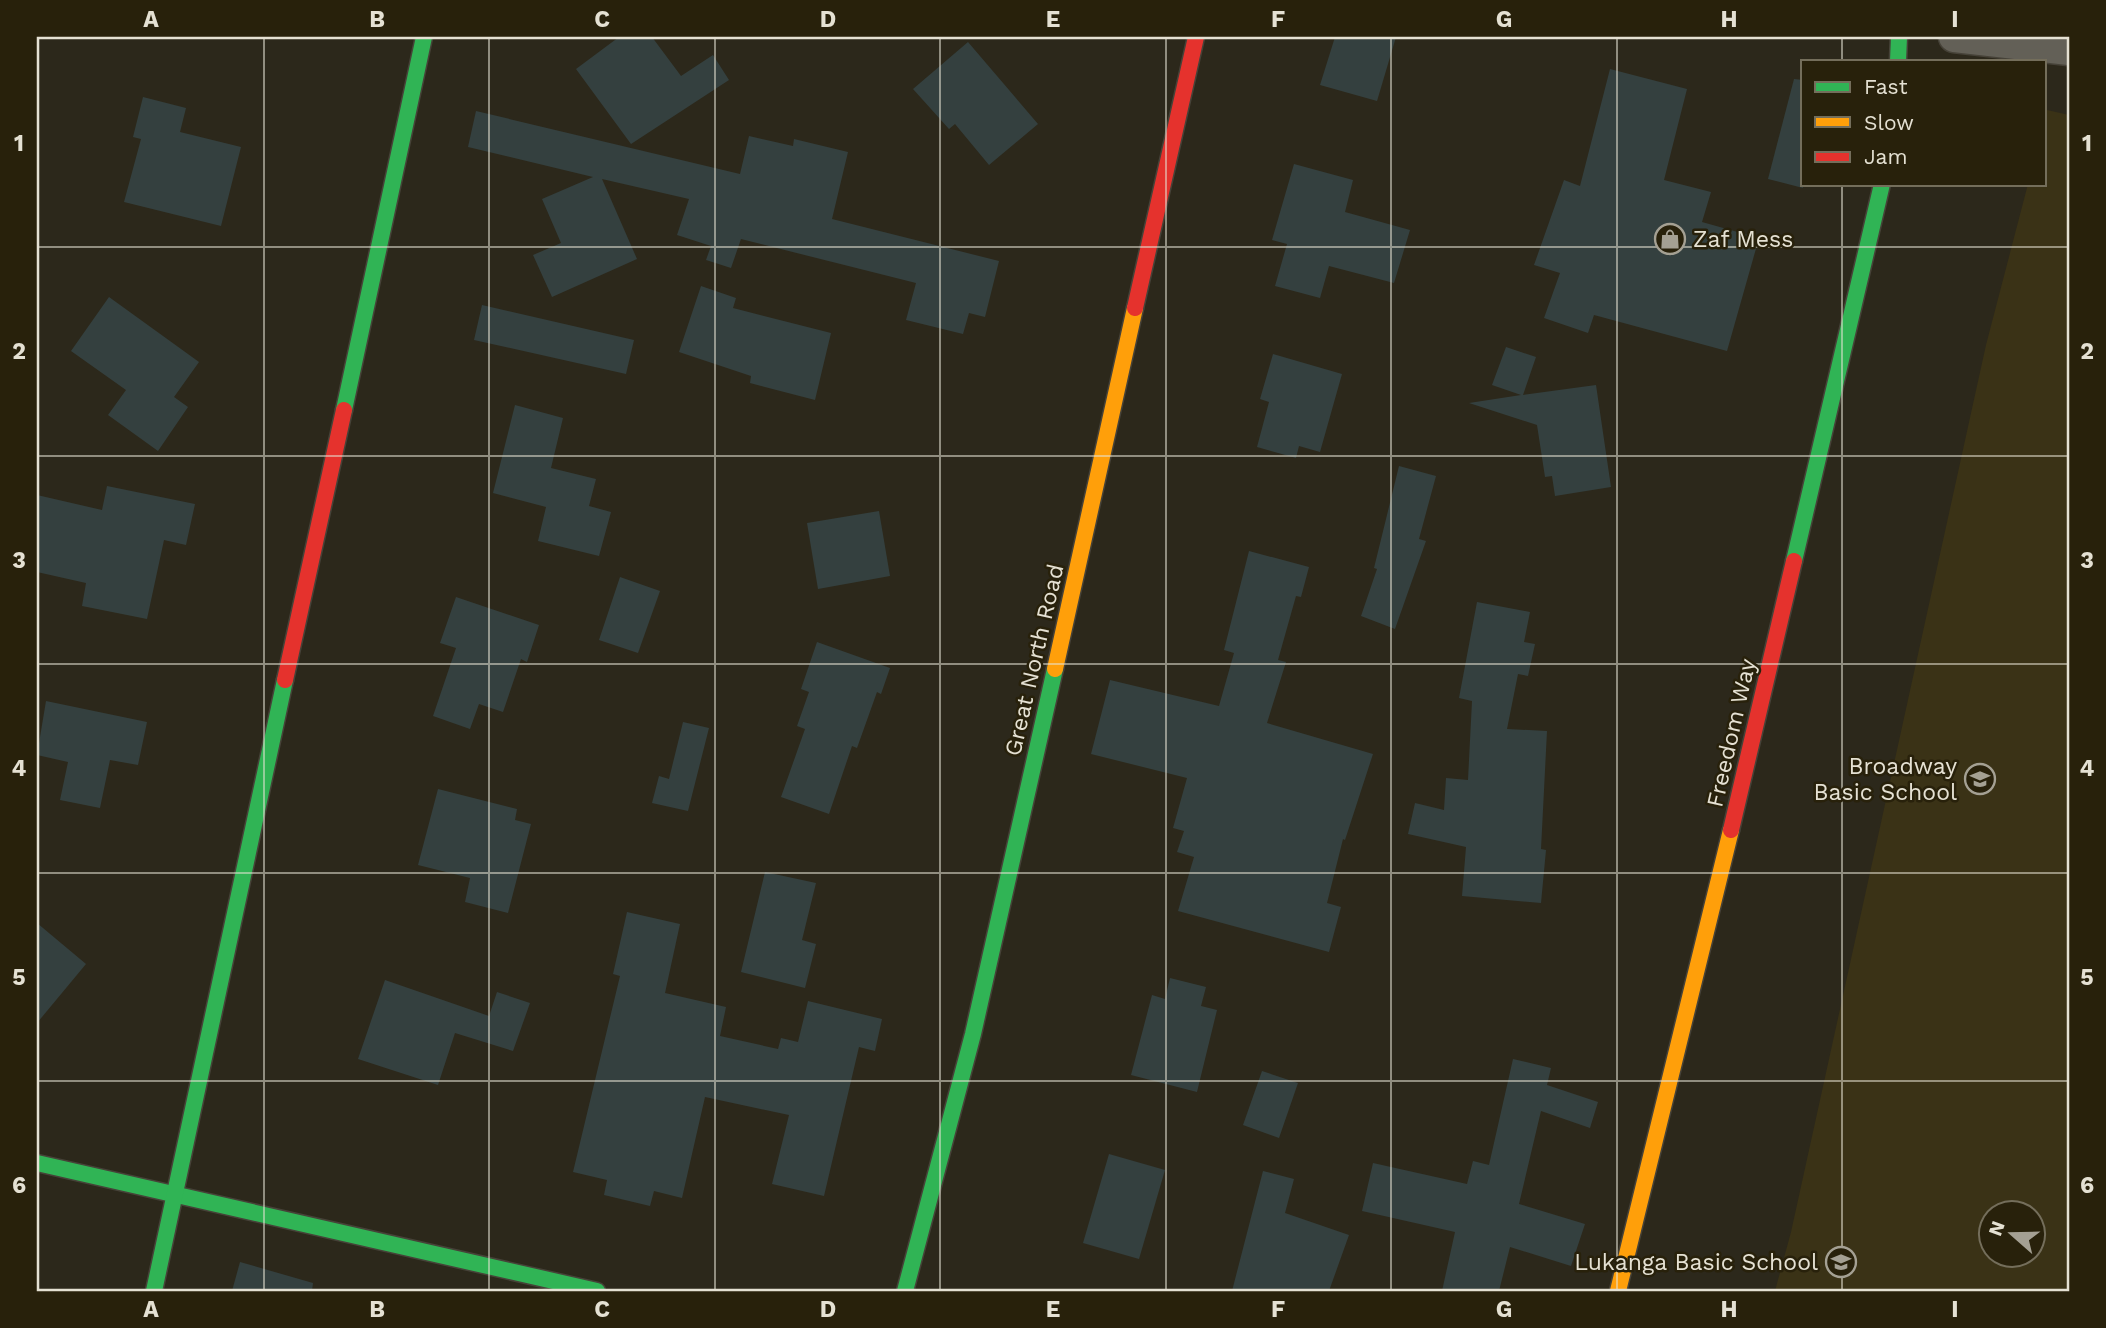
<svg xmlns="http://www.w3.org/2000/svg" width="2106" height="1328" font-family="'Work Sans',sans-serif">
<rect width="100%" height="100%" fill="#2c281b"/>
<path fill="#3a3216" fill-rule="evenodd" d="M2047,110L2069,115V1291H1775L1791,1232L1986,345L2028,184H2045ZM1990,1212H2032V1254H1990Z"/>
<g fill="#34403f">
<path d="M619,37H652L681,76L713,55L729,80L631,144L576,69Z"/>
<path d="M1335,37H1396L1377,101L1320,85Z"/>
<path d="M968,42L1038,124L989,165L955,124L949,129L913,89Z"/>
<path d="M1610,69L1687,89L1664,180L1711,192L1702,222L1759,238L1727,351L1594,315L1588,333L1544,318L1560,273L1534,265L1564,180L1580,186Z"/>
<path d="M1794,79L1803,80V188L1768,179Z"/>
<path d="M143,97L186,108L180,132L241,147L221,226L124,202L141,139L133,137Z"/>
<path d="M476,111L740,174L749,136L793,146L794,139L848,152L832,219L999,261L985,317L969,313L963,334L906,320L916,283L741,239L731,268L706,260L711,246L677,235L689,199L602,179L637,259L552,297L533,255L561,243L542,199L593,177L468,147Z"/>
<path d="M1294,164L1353,180L1345,212L1410,230L1394,283L1329,266L1320,298L1275,286L1287,244L1272,240Z"/>
<path d="M701,286L736,298L733,308L831,333L815,400L750,383L751,376L679,352Z"/>
<path d="M109,297L199,362L174,397L188,407L158,451L108,415L126,390L71,351Z"/>
<path d="M482,305L634,340L626,374L474,340Z"/>
<path d="M1506,347L1536,357L1523,395L1596,385L1611,487L1555,496L1552,476L1545,477L1537,425L1469,403L1521,395L1492,385Z"/>
<path d="M1273,354L1342,374L1320,452L1299,446L1296,458L1257,447L1269,402L1260,399Z"/>
<path d="M515,405L563,418L551,468L596,479L589,506L611,512L599,556L538,541L546,507L493,493Z"/>
<path d="M1399,466L1436,476L1419,539L1426,541L1395,629L1361,616L1377,569L1374,568Z"/>
<path d="M107,486L195,504L186,545L164,540L147,619L82,606L86,583L37,572V495L102,510Z"/>
<path d="M879,511L890,576L818,589L807,523Z"/>
<path d="M1249,551L1309,567L1301,597L1296,596L1278,660L1286,662L1267,723L1373,754L1345,840L1343,839L1327,903L1341,907L1329,952L1178,911L1194,857L1177,852L1184,831L1173,828L1187,778L1091,754L1110,680L1219,706L1234,653L1224,650Z"/>
<path d="M620,577L660,591L638,653L599,640Z"/>
<path d="M456,597L539,625L527,662L521,659L503,712L479,704L470,729L433,716L456,648L440,643Z"/>
<path d="M1477,602L1530,612L1524,642L1535,644L1528,676L1518,674L1507,729L1547,731L1541,849L1546,850L1541,903L1462,896L1466,847L1408,834L1415,803L1444,810L1446,778L1468,780L1472,701L1459,698Z"/>
<path d="M817,642L890,668L881,694L877,692L857,748L852,746L829,814L781,797L805,729L797,726L809,692L801,689Z"/>
<path d="M46,701L147,722L138,765L110,760L100,808L60,800L68,762L37,755Z"/>
<path d="M683,722L709,728L688,811L652,803L659,776L669,779Z"/>
<path d="M438,789L517,809L515,820L531,824L508,913L465,902L470,878L418,865Z"/>
<path d="M765,872L816,883L802,940L816,944L805,988L741,972Z"/>
<path d="M627,912L680,924L665,993L726,1007L720,1036L778,1049L781,1038L798,1042L808,1001L882,1019L875,1051L859,1047L824,1196L772,1184L789,1115L705,1097L682,1198L654,1191L650,1206L604,1195L607,1180L573,1172L620,976L613,974Z"/>
<path d="M37,923L86,964L37,1023Z"/>
<path d="M1170,978L1206,987L1201,1006L1217,1010L1197,1092L1131,1075L1152,995L1165,999Z"/>
<path d="M385,980L489,1016L497,992L530,1003L513,1051L455,1033L438,1085L358,1059Z"/>
<path d="M1513,1059L1551,1068L1547,1085L1598,1102L1590,1128L1541,1111L1519,1204L1585,1224L1571,1266L1510,1247L1499,1291H1442L1455,1232L1362,1211L1373,1163L1467,1184L1473,1161L1489,1165Z"/>
<path d="M1262,1071L1298,1083L1279,1138L1243,1125Z"/>
<path d="M1109,1154L1165,1170L1139,1259L1083,1243Z"/>
<path d="M1263,1171L1294,1179L1285,1213L1349,1235L1329,1291H1232Z"/>
<path d="M240,1262L313,1283L312,1291H232Z"/>
</g>
<g fill="none" stroke-linecap="round" stroke-linejoin="round">
<g stroke="#464238" stroke-width="33">
<path id="street" d="M1954,37L2069,50"/>
</g>
<g stroke="#464238" stroke-width="19">
<g id="fast">
<path d="M1898,61L1899,37"/>
<path d="M344,410L424,37"/>
<path d="M1794,561L1882,184"/>
<path d="M37,1163L597,1291"/>
<path d="M154,1291L285,680"/>
<path d="M905,1291L973,1034L1055,669"/>
</g>
</g>
<g stroke="#464238" stroke-width="19">
<g id="slow">
<path d="M1055,669L1135,308"/>
<path d="M1618,1291L1731,830"/>
</g>
</g>
<g stroke="#464238" stroke-width="19">
<g id="jam">
<path d="M1135,308L1196,37"/>
<path d="M285,680L344,410"/>
<path d="M1731,830L1794,561"/>
</g>
</g>
<use href="#street" stroke="#636057" stroke-width="30"/>
<use href="#fast" stroke="#30b455" stroke-width="16"/>
<use href="#slow" stroke="#ff9f0a" stroke-width="16"/>
<use href="#jam" stroke="#e5322d" stroke-width="16"/>
</g>
<path fill="none" stroke="#e5e1d3" stroke-width="2" stroke-opacity="0.55" d="M264,37V1291M489,37V1291M715,37V1291M940,37V1291M1166,37V1291M1391,37V1291M1617,37V1291M1842,37V61M1842,184V1291M37,247H2069M37,456H2069M37,664H2069M37,873H2069M37,1081H2069"/>
<defs>
<g id="shop-ring" transform="scale(1.575)"><circle r="9.5" fill="#28210b" stroke="#a4a093" stroke-width="1.5"/><path d="M-5-2.5h2.3a2.7 3.5 0 0 1 5.4 0H5L5.5 6h-11ZM-1.5-2.5h3a1.5 2.3 0 0 0-3 0Z" fill="#a4a093"/></g>
<g id="school-ring" transform="scale(1.575)"><circle r="9.5" fill="#28210b" stroke="#a4a093" stroke-width="1.5"/><path d="M0-5L7-2L0 1L-7-2ZM-4 1L0 2.5L4 1V4Q0 6-4 4Z" fill="#a4a093"/></g>
</defs>
<g fill-rule="evenodd">
<use href="#shop-ring" x="1670" y="239"/>
<use href="#school-ring" x="1980" y="779"/>
<use href="#school-ring" x="1841" y="1262"/>
</g>
<g text-anchor="middle" stroke-width="5" stroke-linejoin="round" paint-order="stroke">
<g font-size="23" fill="#e5e1d3" stroke="#28210b" text-anchor="end">
<text x="1693" y="247" text-anchor="start">Zaf Mess</text>
<text x="1957" y="774">Broadway<tspan x="1957" dy="26">Basic School</tspan></text>
<text x="1818" y="1270">Lukanga Basic School</text>
</g>
<g font-size="23" fill="#e5e1d3" stroke="#28210b">
<text transform="translate(1034 660) rotate(-77)" y="8">Great North Road</text>
<text transform="translate(1731 733) rotate(-77)" y="8">Freedom Way</text>
</g>
</g>
<rect width="2106" height="1328" fill="none" stroke="#28210b" stroke-width="77"/>
<rect x="1801" y="60" width="245" height="126" fill="#28210b" stroke="#746e5b" stroke-width="2"/>
<rect x="1815" y="82" width="35" height="10" fill="#30b455" stroke="#746e5b" stroke-width="2"/>
<text x="1864" y="94" font-size="21" fill="#e5e1d3">Fast</text>
<rect x="1815" y="117" width="35" height="10" fill="#ff9f0a" stroke="#746e5b" stroke-width="2"/>
<text x="1864" y="130" font-size="21" fill="#e5e1d3">Slow</text>
<rect x="1815" y="152" width="35" height="10" fill="#e5322d" stroke="#746e5b" stroke-width="2"/>
<text x="1864" y="164" font-size="21" fill="#e5e1d3">Jam</text>
<g transform="translate(2012 1234) rotate(290)"><circle r="33" fill="#28210b" stroke="#746e5b" stroke-width="2"/>
<path d="M0-5L12 26L0 18L-12 26Z" fill="#a4a093"/>
<text y="-10" font-size="19" font-weight="bold" text-anchor="middle" fill="#e5e1d3">N</text>
</g>
<rect x="38" y="38" width="2030" height="1252" fill="none" stroke="#e5e1d3" stroke-width="2.5"/>
<g font-size="23" text-anchor="middle" font-weight="bold" fill="#e5e1d3">
<text x="151" y="27">A</text>
<text x="377" y="27">B</text>
<text x="602" y="27">C</text>
<text x="828" y="27">D</text>
<text x="1053" y="27">E</text>
<text x="1278" y="27">F</text>
<text x="1504" y="27">G</text>
<text x="1729" y="27">H</text>
<text x="1955" y="27">I</text>
<text x="19" y="151">1</text>
<text x="2087" y="151">1</text>
<text x="19" y="359">2</text>
<text x="2087" y="359">2</text>
<text x="19" y="568">3</text>
<text x="2087" y="568">3</text>
<text x="19" y="776">4</text>
<text x="2087" y="776">4</text>
<text x="19" y="985">5</text>
<text x="2087" y="985">5</text>
<text x="19" y="1193">6</text>
<text x="2087" y="1193">6</text>
<text x="151" y="1317">A</text>
<text x="377" y="1317">B</text>
<text x="602" y="1317">C</text>
<text x="828" y="1317">D</text>
<text x="1053" y="1317">E</text>
<text x="1278" y="1317">F</text>
<text x="1504" y="1317">G</text>
<text x="1729" y="1317">H</text>
<text x="1955" y="1317">I</text>
</g>
</svg>
